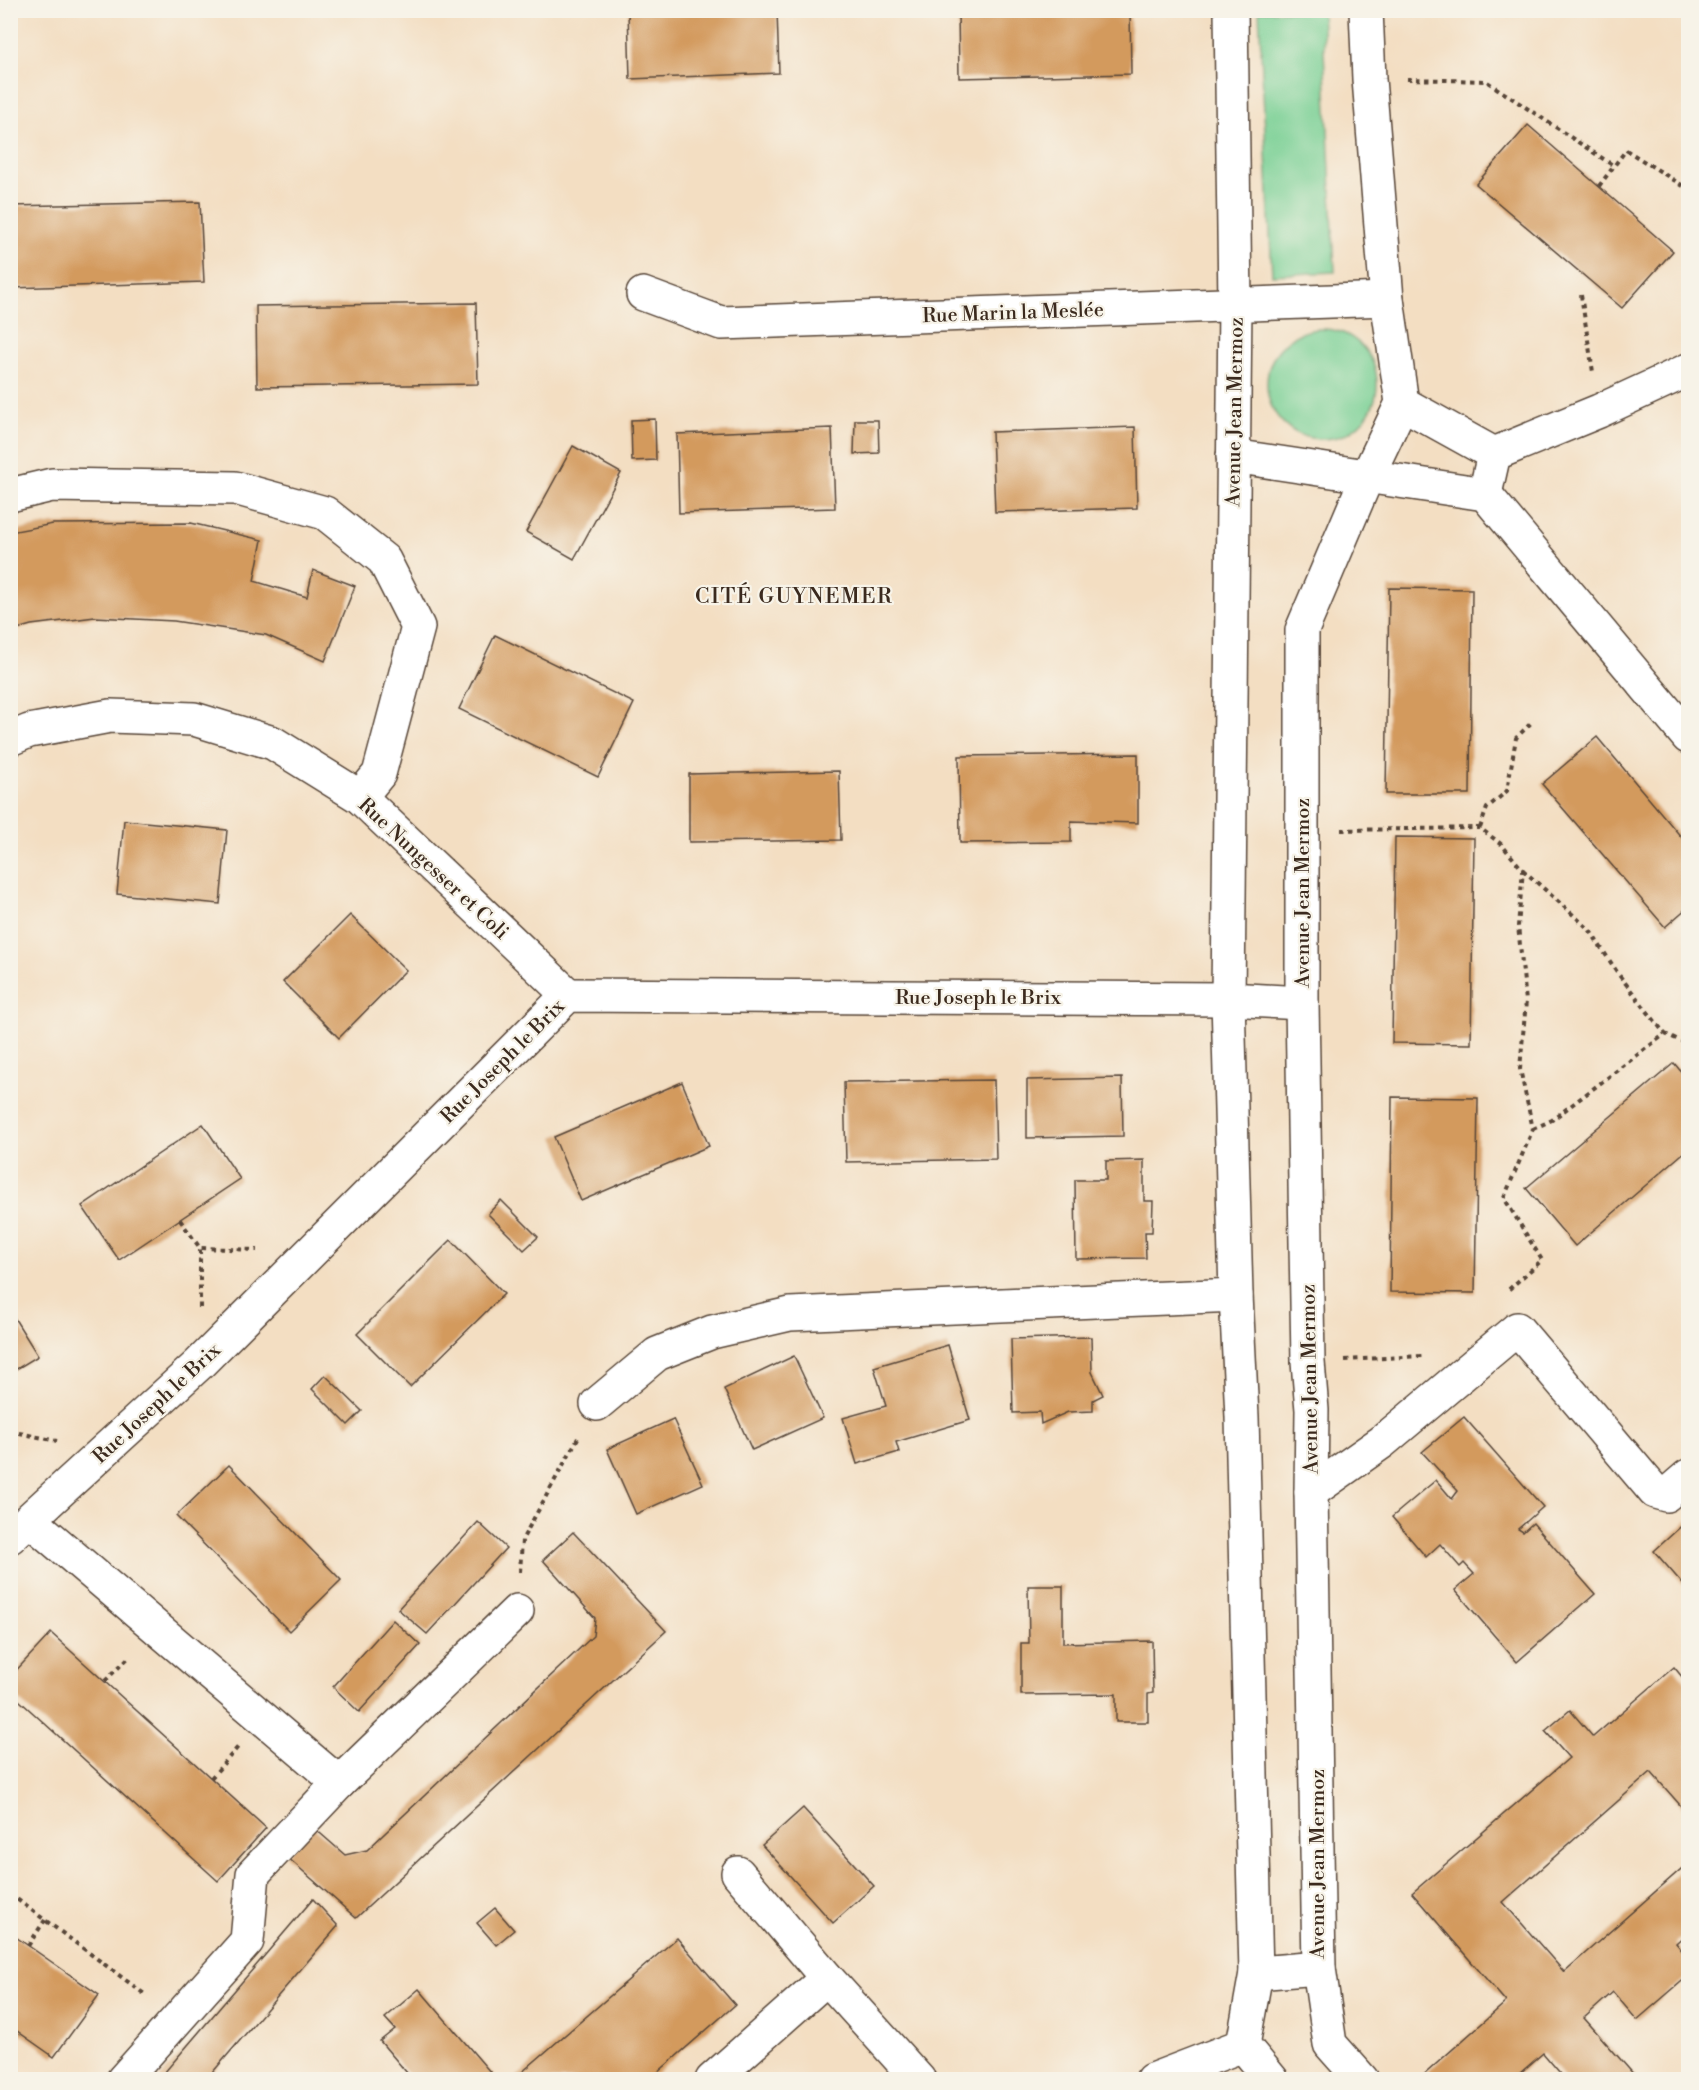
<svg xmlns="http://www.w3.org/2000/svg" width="1699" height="2090" font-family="'Libre Bodoni',serif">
<rect width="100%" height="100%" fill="#f7f3e8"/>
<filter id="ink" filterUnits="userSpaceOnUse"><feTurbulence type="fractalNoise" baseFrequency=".0167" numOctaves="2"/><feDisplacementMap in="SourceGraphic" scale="12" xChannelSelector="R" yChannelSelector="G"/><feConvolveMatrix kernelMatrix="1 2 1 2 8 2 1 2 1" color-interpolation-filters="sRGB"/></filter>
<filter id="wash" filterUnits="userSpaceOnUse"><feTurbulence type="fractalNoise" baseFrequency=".008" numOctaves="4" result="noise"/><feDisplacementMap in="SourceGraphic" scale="24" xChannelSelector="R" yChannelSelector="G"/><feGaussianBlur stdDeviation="1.35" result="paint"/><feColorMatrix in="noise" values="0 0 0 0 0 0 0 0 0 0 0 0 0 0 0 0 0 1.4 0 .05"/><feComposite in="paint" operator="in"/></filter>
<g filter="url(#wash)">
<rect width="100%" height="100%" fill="#f3dec2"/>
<g fill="#7ad095" stroke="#5a7d5a" stroke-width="1.5">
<path d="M1259,11H1322L1335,272L1272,275Z"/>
<circle cx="1322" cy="384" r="55"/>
</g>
<g id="blocks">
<g fill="#d39a5d">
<path d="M628,10H777L779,73L630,79Z"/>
<path d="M958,10H1130L1131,74L959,78Z"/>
<path d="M1528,125L1673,251L1622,308L1476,184Z"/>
<path d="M200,202L204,282L10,288V206Z"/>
<path d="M476,303L478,384L257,387L256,306Z"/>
<path d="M655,419L656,460L632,461L631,420Z"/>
<path d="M855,420H878L879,453L854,454Z"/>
<path d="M1135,427L1137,508L995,512L992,432Z"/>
<path d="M832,428L835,508L679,513L677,434Z"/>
<path d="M573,446L621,473L574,559L526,532Z"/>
<path d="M191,523L262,540L254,581L307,597L313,570L355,586L325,661L266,635L174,621L95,617L31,625L10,631V532L53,524Z"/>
<path d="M1389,588L1472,589L1470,794H1386Z"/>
<path d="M495,635L634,703L598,777L459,709Z"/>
<path d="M1597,737L1688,845V907L1665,927L1542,784Z"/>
<path d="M1138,754V823L1071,821V842L960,843L959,756Z"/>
<path d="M839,771L841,840L689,842V774Z"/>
<path d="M124,820L227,830L220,904L117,894Z"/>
<path d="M1395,837L1474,838L1471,1044L1392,1043Z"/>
<path d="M350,915L406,970L339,1038L283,982Z"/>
<path d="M1674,1063L1688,1080V1149L1575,1246L1526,1188Z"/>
<path d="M1122,1078L1123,1136L1027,1138V1080Z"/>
<path d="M994,1080L996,1159L846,1162L844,1082Z"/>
<path d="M682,1082L709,1146L581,1201L554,1137Z"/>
<path d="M1392,1097L1478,1098L1475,1293L1390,1292Z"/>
<path d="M203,1124L240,1179L119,1260L82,1206Z"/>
<path d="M1144,1160V1201H1153L1152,1232H1145L1146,1258L1076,1259L1075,1180H1106V1161Z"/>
<path d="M501,1200L538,1237L524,1250L488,1214Z"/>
<path d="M451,1240L504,1294L410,1387L357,1334Z"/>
<path d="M10,1311L38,1356L10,1373Z"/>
<path d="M1091,1337L1092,1372L1103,1395L1093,1400V1411L1068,1412L1041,1424L1040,1412L1013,1413L1011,1339Z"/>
<path d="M948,1345L970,1420L896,1442L899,1452L857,1464L843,1418L886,1406L874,1367Z"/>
<path d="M794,1356L823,1418L752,1450L724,1389Z"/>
<path d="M325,1375L362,1411L348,1425L312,1389Z"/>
<path d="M1464,1417L1543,1507L1518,1529L1523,1532L1533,1523L1595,1594L1517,1662L1455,1590L1474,1574L1464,1563L1460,1567L1440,1544L1426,1557L1392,1517L1436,1480L1452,1499L1458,1491L1422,1452Z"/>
<path d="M673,1419L703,1484L636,1514L607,1449Z"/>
<path d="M229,1465L341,1580L289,1631L176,1516Z"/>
<path d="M1688,1520V1590L1654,1551Z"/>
<path d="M478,1522L506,1548L427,1634L398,1609Z"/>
<path d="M573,1532L666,1631L356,1918L286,1856L313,1827L345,1855L367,1850L593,1636L595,1618L543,1560Z"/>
<path d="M1028,1586H1063V1643L1152,1641L1153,1693L1148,1694V1722H1116V1694L1021,1695V1643H1029Z"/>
<path d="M393,1620L420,1645L359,1712L333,1687Z"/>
<path d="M51,1633L266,1828L218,1881L10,1692V1677Z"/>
<path d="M1674,1667L1688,1684V1814L1651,1772L1503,1902L1564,1972L1688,1863V1932L1676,1943L1688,1958V1976L1637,2020L1613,1992L1584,2018L1636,2077L1633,2080H1566L1543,2053L1512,2080H1418L1506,2002L1412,1893L1569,1758L1545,1731L1570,1710L1593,1737Z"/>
<path d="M803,1808L874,1886L833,1923L762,1845Z"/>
<path d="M313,1899L338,1926L206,2080H158Z"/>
<path d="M495,1908L514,1930L496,1945L477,1923Z"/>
<path d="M10,1933L99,1995L54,2057L10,2026Z"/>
<path d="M677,1938L735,2005L649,2080H513Z"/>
<path d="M419,1989L497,2080H413L380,2041L395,2029L385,2018Z"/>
</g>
</g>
</g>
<g filter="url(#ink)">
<use href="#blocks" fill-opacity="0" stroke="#574537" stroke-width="1.5"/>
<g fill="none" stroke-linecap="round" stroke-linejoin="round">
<g stroke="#574537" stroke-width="36">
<g id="minor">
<path d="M1231,10L1235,303L1228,999L1236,1295L1242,1417L1256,1973L1319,1968L1311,1492L1312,1410L1308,1362L1302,1003V630L1367,477L1402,403L1387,299L1369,79L1366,10"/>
<path d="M643,294L721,323L1387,299"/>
<path d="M1402,403L1494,454"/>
<path d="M1233,456L1485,494L1688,737"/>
<path d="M1485,494L1494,454L1599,411L1688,370"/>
<path d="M10,495L52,485L235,488L325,513L384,560L418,627L379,774L360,797"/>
<path d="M10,739L29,731L110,716L194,719L273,743L360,797L568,995"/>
<path d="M597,1404L657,1354L712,1332L790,1314L1236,1295"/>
<path d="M1311,1492L1382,1442L1517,1329L1655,1492L1666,1495L1688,1476"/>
<path d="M30,1520L339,1783"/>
<path d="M10,1537L199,1364L568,995L1228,999L1302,1003"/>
<path d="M738,1873L827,1978L919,2080"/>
<path d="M1319,1968L1330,2044L1362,2080"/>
<path d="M1243,2045L1272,2080"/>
<path d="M123,2080L247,1941L253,1874L339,1783L517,1611"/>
<path d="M712,2080L827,1978"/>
<path d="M1152,2080L1243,2045L1256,1973"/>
</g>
</g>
<g stroke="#574537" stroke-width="4" stroke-dasharray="4.5 4.5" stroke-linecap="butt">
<path d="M1407,79L1486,81L1614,166"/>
<path d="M1599,186L1626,150L1688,189"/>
<path d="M1581,295L1593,372"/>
<path d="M1480,828L1487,808L1507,791L1516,738L1532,722"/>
<path d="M1341,830L1480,828L1501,844L1523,870L1518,926L1526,1001L1520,1069L1533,1129L1504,1198L1542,1260L1507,1291"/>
<path d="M1523,870L1589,929L1619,975L1665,1034"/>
<path d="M1533,1129L1552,1120L1665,1034L1688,1044"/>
<path d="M180,1220L200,1248L257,1250"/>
<path d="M200,1308V1248"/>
<path d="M1345,1360L1422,1356"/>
<path d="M10,1431L57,1441"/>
<path d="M520,1572L522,1540L578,1438"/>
<path d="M105,1681L130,1656"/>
<path d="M211,1778L238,1747"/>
<path d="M10,1894L147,1996"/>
<path d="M28,1946L45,1920"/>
</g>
<use href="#minor" stroke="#fff" stroke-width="33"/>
</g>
</g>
<g text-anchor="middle" stroke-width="4.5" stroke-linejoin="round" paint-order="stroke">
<g font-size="20" fill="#3b2a1e" stroke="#f7f3e8">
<text transform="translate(1013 312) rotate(-2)" y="7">Rue Marin la Meslée</text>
<text transform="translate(1234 412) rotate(-89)" y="7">Avenue Jean Mermoz</text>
<text transform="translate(434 868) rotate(43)" y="7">Rue Nungesser et Coli</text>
<text transform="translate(1302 893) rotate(-90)" y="7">Avenue Jean Mermoz</text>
<text x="978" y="1004">Rue Joseph le Brix</text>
<text transform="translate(502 1061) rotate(-45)" y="7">Rue Joseph le Brix</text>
<text transform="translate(1309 1379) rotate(-91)" y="7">Avenue Jean Mermoz</text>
<text transform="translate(156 1403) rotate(-43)" y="7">Rue Joseph le Brix</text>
<text transform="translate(1317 1864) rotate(-90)" y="7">Avenue Jean Mermoz</text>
</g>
<g font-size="21" letter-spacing="1.5" fill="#3b2a1e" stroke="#f7f3e8">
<text x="794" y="603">CITÉ GUYNEMER</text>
</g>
</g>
<rect width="1699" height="2090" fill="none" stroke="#f7f3e8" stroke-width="36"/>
</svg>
